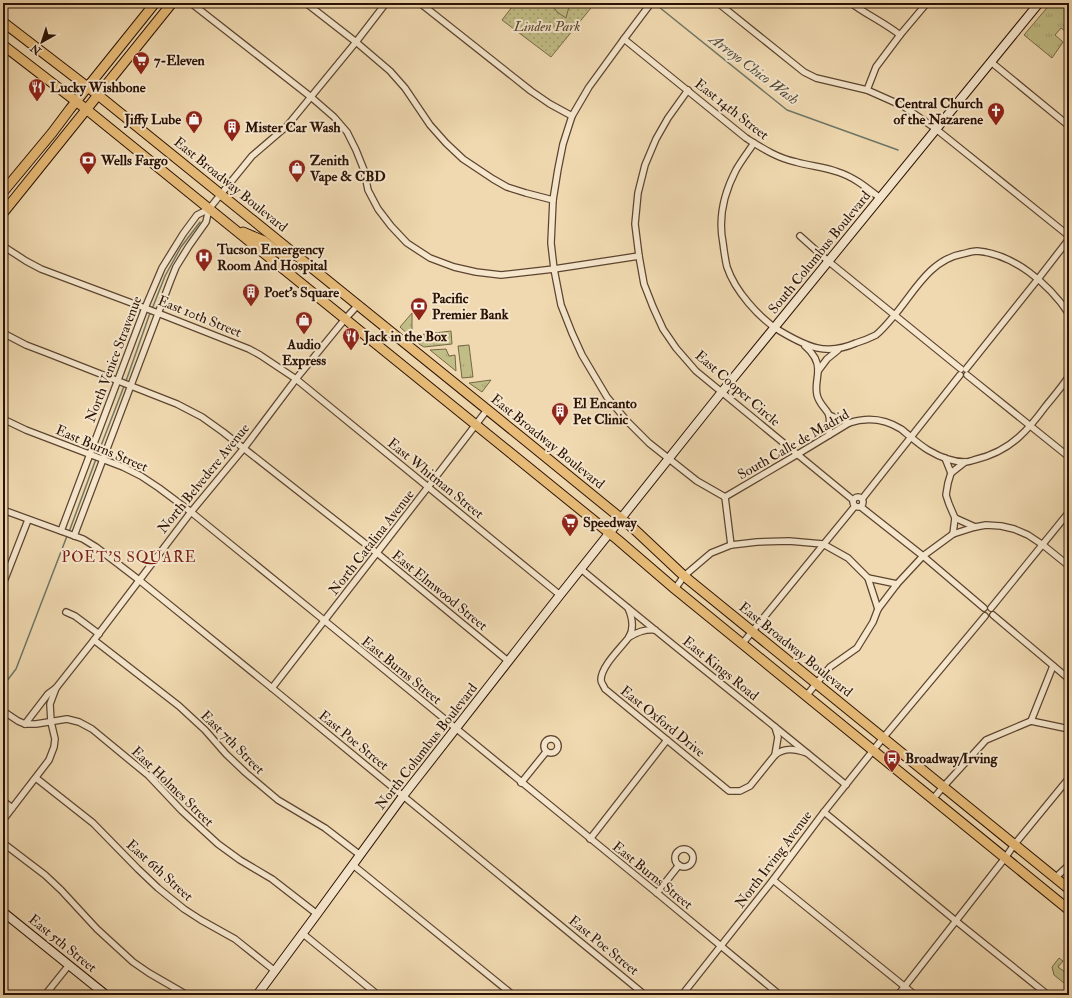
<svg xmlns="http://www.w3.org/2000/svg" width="1072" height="998" font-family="'IM FELL Double Pica',serif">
<defs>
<pattern id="grass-tufts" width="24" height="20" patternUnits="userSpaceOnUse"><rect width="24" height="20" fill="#c1bd86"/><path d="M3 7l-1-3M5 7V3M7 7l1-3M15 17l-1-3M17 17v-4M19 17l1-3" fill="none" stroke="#a6a172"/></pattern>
<pattern id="park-dots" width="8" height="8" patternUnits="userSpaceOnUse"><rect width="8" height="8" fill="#c1bd86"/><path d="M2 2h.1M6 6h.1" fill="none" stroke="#a6a172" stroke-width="1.8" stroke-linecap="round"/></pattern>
</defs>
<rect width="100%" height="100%" fill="#f0d9b0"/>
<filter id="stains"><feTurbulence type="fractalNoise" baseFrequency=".005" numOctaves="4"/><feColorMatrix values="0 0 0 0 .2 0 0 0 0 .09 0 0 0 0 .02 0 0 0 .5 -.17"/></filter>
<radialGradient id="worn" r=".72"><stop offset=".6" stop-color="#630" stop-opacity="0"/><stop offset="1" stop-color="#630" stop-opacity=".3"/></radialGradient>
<g fill="url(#grass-tufts)" stroke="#766846">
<path d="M1051,3H1069V34L1061,28L1055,35L1063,42L1052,58L1024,35Z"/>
<path d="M412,313V338L400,327Z"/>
<path d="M451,331L452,344L424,347L419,344L418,335Z"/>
<path d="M469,345L473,377L462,378L458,346Z"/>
<path d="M446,349L449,356L455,355L456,371L430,350Z"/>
<path d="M491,380L482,392L469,383Z"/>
<path d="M1059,958L1063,961L1058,967L1069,975V987L1054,975L1052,967Z"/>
</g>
<path fill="url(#park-dots)" stroke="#766846" d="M515,3H595L551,57L502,20Z"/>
<path fill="#c1bd86" stroke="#766846" d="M551,3H570L566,18L557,12Z"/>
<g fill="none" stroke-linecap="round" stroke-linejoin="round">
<g stroke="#6e7767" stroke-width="1.5">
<path d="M654,3L787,110L898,150"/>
<path d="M152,309L165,276L181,247L200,222"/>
<path d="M97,456L126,381L150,313"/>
<path d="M69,532L96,459"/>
<path d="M3,686L16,669L67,536"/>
</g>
<g stroke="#5c4430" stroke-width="8">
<g id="street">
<path d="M191,3L311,97L334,117L347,132L356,150L364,170L368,190L378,209L391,226L407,243L430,258L454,267L476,272L501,275L554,269L639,256"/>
<path d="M306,3L356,42L390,71L405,88L430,125L446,143L463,159L493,179L507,187L526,193L553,200"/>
<path d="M420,3L531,91L550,104L572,116"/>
<path d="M651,3L624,39L589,87L572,116L563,144L558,169L553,200L551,243L554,269L561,305L572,333L582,355L607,397L627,421L649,443L697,481L725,497"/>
<path d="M718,3L804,72L816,78L867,90L903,106L936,129L1069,236"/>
<path d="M851,3C867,15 885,23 900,35"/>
<path d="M624,39L746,138C762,148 777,158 796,162C810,166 824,167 838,172C854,177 867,188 880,198"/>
<path d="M991,62L1069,126"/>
<path d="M688,90L668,118L656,139L645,165L638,193L635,224L639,256L644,284L653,307L663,329L676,348L696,371L853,500"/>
<path d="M867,90L876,67L900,35L927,3"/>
<path d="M754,143C748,152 741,161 736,170C724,193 718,218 723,243C724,251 725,259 727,267C735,291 759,318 780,331C807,347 826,356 856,343C863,341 870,338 876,335C882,330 888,323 893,317C913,294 929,260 962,254C967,253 972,251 977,251C1014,254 1049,284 1069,314"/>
<path d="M800,236L828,261L961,369"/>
<path d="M3,246L26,261L41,269L145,308L249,349L260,355L296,379L560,595"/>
<path d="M3,333L26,345L47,353L177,404L202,417L223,432L377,553L508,661"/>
<path d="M805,346C812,352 818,360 818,370C818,378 815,386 817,395C819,403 824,407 828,413C831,418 829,429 829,435"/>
<path d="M966,369L1038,279L1069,239"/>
<path d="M818,371L827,359L838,350"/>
<path d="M967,375L1069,457"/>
<path d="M829,415L849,423"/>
<path d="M3,419L26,430L123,467L141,476L159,488L191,512L325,621L657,893L780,995"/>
<path d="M945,458L951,473L948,483L946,495L949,504L955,518L975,527"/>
<path d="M951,473L965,462"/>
<circle cx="858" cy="502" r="5"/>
<path d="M725,497L798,454L849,423C867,417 885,419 901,429C910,436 918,444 928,450C938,456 952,462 965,462C967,462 971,461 974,460C991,456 1006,449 1019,437C1029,428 1037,418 1045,407C1053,397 1062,387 1069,376"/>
<path d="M725,497L731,545"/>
<path d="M862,499L960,375"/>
<path d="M861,507L923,556L984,608"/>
<path d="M3,510L83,539L96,547L139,580L272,688L645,995"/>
<path d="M61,531L145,308L162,268L183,234L197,215L209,209"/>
<path d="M953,534L955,518"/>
<path d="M74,536L170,282L176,267L189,246L206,222L209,209L217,199L252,156L287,126L356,42L386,3"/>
<path d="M581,569C668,642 758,712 846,785"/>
<path d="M868,578L878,609"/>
<path d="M3,584L28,520"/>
<path d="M675,589L684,576L711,553L731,545L757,542L789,541L823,544L848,558L868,578L897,584"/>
<path d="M628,608C632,617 635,627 629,637C621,648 601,666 601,680C601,683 604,686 605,689L729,791H740L750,786L775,755C785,747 795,749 807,753"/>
<path d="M991,608L1069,512"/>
<path d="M66,612L75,616L99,634"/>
<path d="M993,615L1069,679"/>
<path d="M629,637C638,632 645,629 655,630"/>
<path d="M94,640L179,706L205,730L226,754L246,773L278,800L325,828L360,855"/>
<path d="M742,644L855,506"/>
<path d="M272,688L428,487L487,410"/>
<path d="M806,696L830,667L857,648L873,622L878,609L897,584L923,556L953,534L975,527L986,525L1001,526L1014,529L1028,535L1043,545L1069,566"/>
<path d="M3,711L18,721L25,724H36L67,719L79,722L92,729L149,776L182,811L218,844L240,860L272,879L317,914"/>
<path d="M1031,721L1053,666"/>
<path d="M1031,721L1069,729"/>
<path d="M25,724L48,694L56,688"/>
<circle cx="551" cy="746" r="7"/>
<path d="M775,755L778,737L775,727"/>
<path d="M36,778L93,823L138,869L158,888L184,909L201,920L235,939L275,971"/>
<path d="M521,783L546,752"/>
<path d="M933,799L943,787L986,740L1031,721"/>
<path d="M3,801L12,808"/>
<path d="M824,812L956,921L1048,995"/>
<path d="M3,820L49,760L54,747L55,739L51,722L50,704L56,688L94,640L191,512L244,448L296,379L345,319L358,305"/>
<path d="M590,839L667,740"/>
<path d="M3,843L45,875L61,890L97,929L133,962L149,973L187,995"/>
<circle cx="684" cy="858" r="9"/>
<path d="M353,865L513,995"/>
<path d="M1055,878L1069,865"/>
<path d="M773,880L915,995"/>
<path d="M657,893L679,865"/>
<path d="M302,933L378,995"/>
<path d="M45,995L69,965"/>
<path d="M682,995L773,880L824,812L883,738L985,616"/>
<path d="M898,995L1005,858L1014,845L1069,778"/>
</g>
</g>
<g stroke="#2b1205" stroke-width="10">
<g id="secondary">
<path d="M3,912L106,995"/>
<path d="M257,995L317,914L403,796L560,595L721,393L1039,3"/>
</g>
</g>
<g stroke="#2b1205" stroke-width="11">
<g id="primary">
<path d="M3,22L98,95L526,441L634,529L684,576L1069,889"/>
<path d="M3,45L86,109L576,506L618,540L675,589L1069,910"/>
<path d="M3,192L52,133L70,109L155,3"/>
<path d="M3,213L172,3"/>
<path d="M243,232L264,241L284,256C288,258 291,256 295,253"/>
</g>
</g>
<use href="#street" stroke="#f5e6cc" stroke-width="5.5"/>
<use href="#secondary" stroke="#f5e6cc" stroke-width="8"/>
<use href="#primary" stroke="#e8bc78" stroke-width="9"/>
</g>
<defs>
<g id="supermarket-pin" transform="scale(0.9)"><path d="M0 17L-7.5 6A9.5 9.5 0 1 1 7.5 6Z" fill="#8f2418" stroke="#f5e6cc"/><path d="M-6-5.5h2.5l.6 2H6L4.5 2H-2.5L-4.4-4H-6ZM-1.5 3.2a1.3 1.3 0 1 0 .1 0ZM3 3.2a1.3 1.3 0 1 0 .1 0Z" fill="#fff"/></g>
<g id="restaurant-pin" transform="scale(0.9)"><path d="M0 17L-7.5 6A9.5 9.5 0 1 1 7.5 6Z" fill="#8f2418" stroke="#f5e6cc"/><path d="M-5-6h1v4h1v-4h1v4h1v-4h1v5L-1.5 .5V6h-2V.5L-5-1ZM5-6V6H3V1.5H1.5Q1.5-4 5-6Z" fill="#fff"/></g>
<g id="church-pin" transform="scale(0.9)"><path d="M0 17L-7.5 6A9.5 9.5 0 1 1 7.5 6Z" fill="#8f2418" stroke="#f5e6cc"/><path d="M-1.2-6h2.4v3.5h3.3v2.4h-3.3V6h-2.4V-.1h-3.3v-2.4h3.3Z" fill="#fff"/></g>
<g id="shop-pin" transform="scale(0.9)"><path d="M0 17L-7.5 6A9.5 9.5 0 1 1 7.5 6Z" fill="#8f2418" stroke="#f5e6cc"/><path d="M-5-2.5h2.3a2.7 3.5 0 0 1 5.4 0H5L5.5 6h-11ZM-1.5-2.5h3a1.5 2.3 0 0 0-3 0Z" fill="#fff"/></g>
<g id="building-pin" transform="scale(0.9)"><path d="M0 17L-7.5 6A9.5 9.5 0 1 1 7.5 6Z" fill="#8f2418" stroke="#f5e6cc"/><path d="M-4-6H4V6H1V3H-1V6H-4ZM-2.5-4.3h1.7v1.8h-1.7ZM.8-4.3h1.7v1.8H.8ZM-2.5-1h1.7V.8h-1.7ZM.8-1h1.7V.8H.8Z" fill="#fff"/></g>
<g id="bank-pin" transform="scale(0.9)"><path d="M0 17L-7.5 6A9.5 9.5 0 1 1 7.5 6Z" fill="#8f2418" stroke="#f5e6cc"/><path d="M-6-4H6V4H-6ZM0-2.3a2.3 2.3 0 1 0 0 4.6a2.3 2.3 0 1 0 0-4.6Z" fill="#fff"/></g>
<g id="hospital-pin" transform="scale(0.9)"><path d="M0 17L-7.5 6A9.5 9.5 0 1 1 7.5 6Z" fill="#8f2418" stroke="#f5e6cc"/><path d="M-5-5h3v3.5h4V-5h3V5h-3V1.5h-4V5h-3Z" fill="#fff"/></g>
<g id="bus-pin" transform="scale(0.9)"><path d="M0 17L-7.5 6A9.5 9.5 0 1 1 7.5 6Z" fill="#8f2418" stroke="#f5e6cc"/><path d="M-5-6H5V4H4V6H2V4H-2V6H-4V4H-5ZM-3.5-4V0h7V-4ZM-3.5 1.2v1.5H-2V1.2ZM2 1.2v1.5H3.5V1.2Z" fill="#fff"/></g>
</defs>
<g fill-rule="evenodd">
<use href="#supermarket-pin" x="141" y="60"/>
<use href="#restaurant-pin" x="37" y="87"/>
<use href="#church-pin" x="996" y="111"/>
<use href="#shop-pin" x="194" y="119"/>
<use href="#building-pin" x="232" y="127"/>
<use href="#bank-pin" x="88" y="160"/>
<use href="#shop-pin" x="297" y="168"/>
<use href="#hospital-pin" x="204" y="257"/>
<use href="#building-pin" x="251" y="292"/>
<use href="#bank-pin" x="419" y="306"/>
<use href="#shop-pin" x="304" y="320"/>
<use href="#restaurant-pin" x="351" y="336"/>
<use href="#building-pin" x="560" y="411"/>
<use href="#supermarket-pin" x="570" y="522"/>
<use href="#bus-pin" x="892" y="758"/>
</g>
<g text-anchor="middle" stroke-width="4" stroke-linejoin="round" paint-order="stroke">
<g font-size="14" font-style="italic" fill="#58452c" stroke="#f5e6cc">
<text x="547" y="31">Linden Park</text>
</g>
<g font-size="14" font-weight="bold" fill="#2b1205" stroke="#f5e6cc" text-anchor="start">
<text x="154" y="65">7-Eleven</text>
<text x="50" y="92">Lucky Wishbone</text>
<text x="983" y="108" text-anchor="end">Central Church<tspan x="983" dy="16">of the Nazarene</tspan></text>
<text x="181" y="124" text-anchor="end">Jiffy Lube</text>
<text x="245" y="132">Mister Car Wash</text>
<text x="101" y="165">Wells Fargo</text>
<text x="310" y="165">Zenith<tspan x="310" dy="16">Vape &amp; CBD</tspan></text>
<text x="217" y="254">Tucson Emergency<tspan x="217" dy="16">Room And Hospital</tspan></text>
<text x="264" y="297">Poet's Square</text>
<text x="432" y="303">Pacific<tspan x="432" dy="16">Premier Bank</tspan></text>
<text x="364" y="341">Jack in the Box</text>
<text x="304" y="349" text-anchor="middle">Audio<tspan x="304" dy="16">Express</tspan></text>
<text x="573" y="408">El Encanto<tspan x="573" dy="16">Pet Clinic</tspan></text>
<text x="583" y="527">Speedway</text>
<text x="905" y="763">Broadway/Irving</text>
</g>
<g font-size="14" fill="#2b1205" stroke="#f5e6cc">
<text transform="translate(732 109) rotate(38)" y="5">East 14th Street</text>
<text transform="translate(231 184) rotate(39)" y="5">East Broadway Boulevard</text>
<text transform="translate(819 252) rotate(-51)" y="5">South Columbus Boulevard</text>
<text transform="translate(200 316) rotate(22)" y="5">East 10th Street</text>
<text transform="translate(113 359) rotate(-69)" y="5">North Venice Stravenue</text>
<text transform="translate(738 388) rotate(41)" y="5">East Cooper Circle</text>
<text transform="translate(548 441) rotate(39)" y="5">East Broadway Boulevard</text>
<text transform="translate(793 444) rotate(-30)" y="5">South Calle de Madrid</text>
<text transform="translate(102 448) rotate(23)" y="5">East Burns Street</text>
<text transform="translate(203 478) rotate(-51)" y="5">North Belvedere Avenue</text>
<text transform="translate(436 478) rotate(39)" y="5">East Whitman Street</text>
<text transform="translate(371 542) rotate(-52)" y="5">North Catalina Avenue</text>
<text transform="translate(440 590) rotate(39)" y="5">East Elmwood Street</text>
<text transform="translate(796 649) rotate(39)" y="5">East Broadway Boulevard</text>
<text transform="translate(721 668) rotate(39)" y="5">East Kings Road</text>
<text transform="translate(402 670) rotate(39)" y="5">East Burns Street</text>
<text transform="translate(663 721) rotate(39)" y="5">East Oxford Drive</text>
<text transform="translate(354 740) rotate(39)" y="5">East Poe Street</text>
<text transform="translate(233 742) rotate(45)" y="5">East 7th Street</text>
<text transform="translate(426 746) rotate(-52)" y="5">North Columbus Boulevard</text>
<text transform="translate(173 786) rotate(44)" y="5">East Holmes Street</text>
<text transform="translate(773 859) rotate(-53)" y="5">North Irving Avenue</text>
<text transform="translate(160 870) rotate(42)" y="5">East 6th Street</text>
<text transform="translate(653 875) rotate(39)" y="5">East Burns Street</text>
<text transform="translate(63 943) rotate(39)" y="5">East 5th Street</text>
<text transform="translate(604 945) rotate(39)" y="5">East Poe Street</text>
</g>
<g font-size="15" font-style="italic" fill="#524d3e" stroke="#f5e6cc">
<text transform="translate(754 69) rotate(37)" y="5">Arroyo Chico Wash</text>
</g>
<g font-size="15" letter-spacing="1" fill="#7a1f14" stroke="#f5e6cc">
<text x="129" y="562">POET'S SQUARE</text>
</g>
</g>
<rect width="1072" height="998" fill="none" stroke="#f0d9b0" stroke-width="16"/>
<rect x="4" y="4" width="1064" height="990" fill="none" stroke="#2b1205" stroke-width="2"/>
<rect x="8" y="8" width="1056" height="982" fill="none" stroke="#2b1205"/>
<g transform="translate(42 42) rotate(219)" stroke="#f5e6cc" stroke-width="3" paint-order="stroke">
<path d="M0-3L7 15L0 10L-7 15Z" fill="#2b1205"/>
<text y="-6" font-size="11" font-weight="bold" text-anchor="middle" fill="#2b1205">N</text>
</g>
<rect width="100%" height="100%" filter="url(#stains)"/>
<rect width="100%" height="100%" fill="url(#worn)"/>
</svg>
